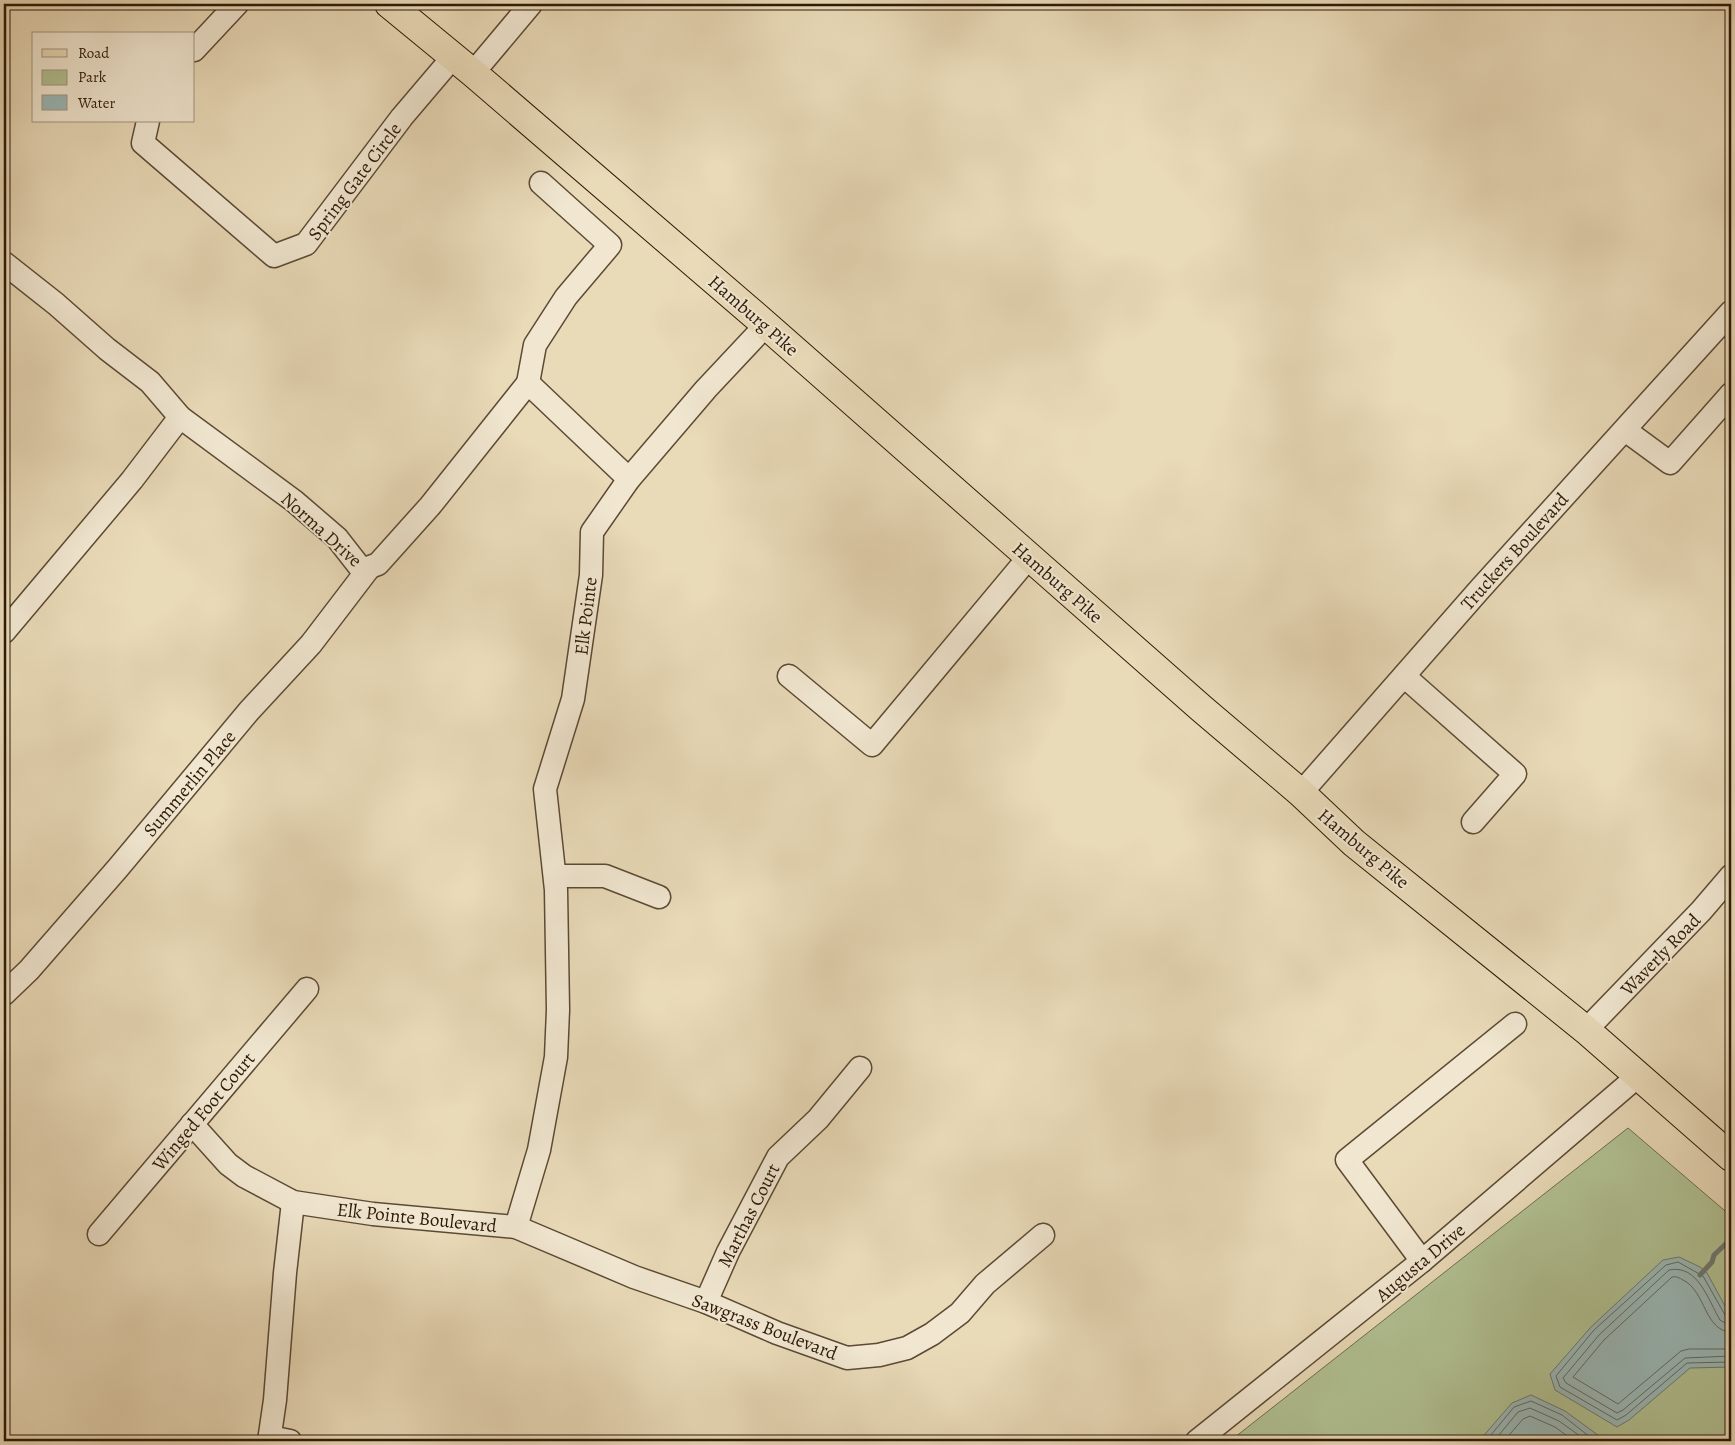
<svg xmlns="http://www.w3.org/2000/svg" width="1735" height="1445" font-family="Alegreya,serif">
<rect width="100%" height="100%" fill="#e9dab8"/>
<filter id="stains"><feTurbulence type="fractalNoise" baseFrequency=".004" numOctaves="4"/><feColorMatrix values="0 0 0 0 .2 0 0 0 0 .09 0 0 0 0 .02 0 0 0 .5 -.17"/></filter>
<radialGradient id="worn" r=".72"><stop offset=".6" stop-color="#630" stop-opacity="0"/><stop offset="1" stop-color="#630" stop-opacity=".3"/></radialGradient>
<path fill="#b1c193" stroke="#6f6e4e" d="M1628,1128L1731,1216V1441H1230Z"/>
<g fill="#9ab8b7" stroke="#6e7971">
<path d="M1679,1257L1700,1267L1707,1273L1731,1317V1367L1690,1368L1629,1420L1617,1427L1555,1390L1550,1374L1591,1327L1663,1260Z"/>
<path d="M1531,1395L1565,1411L1602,1438L1599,1441H1479L1512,1403Z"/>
</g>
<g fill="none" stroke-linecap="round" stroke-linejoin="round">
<g stroke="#646960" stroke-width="1">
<path d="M1731,1318L1725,1315L1703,1276L1678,1262L1666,1265L1594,1330L1556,1376L1560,1387L1617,1420L1626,1415L1687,1363L1731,1362"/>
<path d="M1731,1325L1725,1323L1720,1320C1708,1300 1698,1264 1669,1270L1599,1335L1563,1378L1566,1383L1617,1413L1623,1410L1685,1358L1731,1356"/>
<path d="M1731,1332C1704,1331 1706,1291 1683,1280C1679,1278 1677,1276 1672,1277L1604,1340L1573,1377L1618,1404L1681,1351L1689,1349H1731"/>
<path d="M1486,1441L1514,1407L1531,1401L1562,1415L1595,1441"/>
<path d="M1494,1441L1518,1412L1530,1408L1559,1421L1587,1441"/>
<path d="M1504,1441L1523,1419L1530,1416L1555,1427L1574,1441"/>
</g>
<path stroke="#6e7971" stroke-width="5" d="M1700,1275L1712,1262L1714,1255L1731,1239"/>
<g stroke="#5c4a34" stroke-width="25">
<g id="minor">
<path d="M194,50L237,4"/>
<path d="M473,73L531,4"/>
<path d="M148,121L143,143L274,256L306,244L402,117L453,57"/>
<path d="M4,263L56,304L107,349L150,382L180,417L294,501L337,538L362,570L378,564L430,506L528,383L629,479"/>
<path d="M528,383L535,345L566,297L610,245L541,183"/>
<path d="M1625,430L1670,463L1731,394"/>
<path d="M4,632L132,480L180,417"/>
<path d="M789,676L872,745L1029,557"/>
<path d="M1404,676L1515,774L1473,822"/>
<path d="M1301,793L1480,589L1731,312"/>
<path d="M555,876H605L659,897"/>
<path d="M4,994L29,970L118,868L249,711L311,644L369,568"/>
<path d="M1586,1030L1701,911L1731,876"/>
<path d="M192,1124L228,1164L244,1176L293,1202L373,1214L516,1227L634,1277L706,1302L777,1333L847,1358L879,1355L907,1348L932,1334L960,1313L985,1284L1043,1235"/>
<path d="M516,1227L539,1150L556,1057L558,1010L556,890L545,789L573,699L591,575L592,532L629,479L706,389L766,325"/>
<path d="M99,1234L307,989"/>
<path d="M1422,1261L1347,1160L1515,1024"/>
<path d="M706,1302L728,1252L778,1157L818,1119L860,1068"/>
<path d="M270,1437L290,1441"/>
<path d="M269,1441L275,1400L285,1273L293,1202"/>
<path d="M1197,1441L1422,1261L1638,1076"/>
</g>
</g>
<g stroke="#2d1a08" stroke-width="30">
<path id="major" d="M389,4L473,73L766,325L1201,708L1301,793L1354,843L1586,1030L1731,1157"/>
</g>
<use href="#minor" stroke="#f1e7d1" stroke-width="22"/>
<use href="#major" stroke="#e9dab8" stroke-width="28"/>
</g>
<g text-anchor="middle" stroke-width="4" stroke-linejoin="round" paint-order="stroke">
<g font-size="19" fill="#2d1a08" stroke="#f1e7d1">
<text transform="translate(354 181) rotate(-53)" y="7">Spring Gate Circle</text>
<text transform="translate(754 315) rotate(41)" y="7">Hamburg Pike</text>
<text transform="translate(322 529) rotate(42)" y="7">Norma Drive</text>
<text transform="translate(1514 551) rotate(-48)" y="7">Truckers Boulevard</text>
<text transform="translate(1058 582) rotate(41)" y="7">Hamburg Pike</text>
<text transform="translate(585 616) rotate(-83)" y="7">Elk Pointe</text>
<text transform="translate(189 783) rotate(-50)" y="7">Summerlin Place</text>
<text transform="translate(1364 848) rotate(40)" y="7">Hamburg Pike</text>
<text transform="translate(1660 954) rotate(-46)" y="7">Waverly Road</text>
<text transform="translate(203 1111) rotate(-50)" y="7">Winged Foot Court</text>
<text transform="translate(748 1215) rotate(-63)" y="7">Marthas Court</text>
<text transform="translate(417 1217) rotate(6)" y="7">Elk Pointe Boulevard</text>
<text transform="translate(1420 1262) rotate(-40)" y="7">Augusta Drive</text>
<text transform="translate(765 1326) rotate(21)" y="7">Sawgrass Boulevard</text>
</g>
</g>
<rect width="1735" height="1445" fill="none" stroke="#e9dab8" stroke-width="20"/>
<rect x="5" y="5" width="1725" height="1435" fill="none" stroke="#2d1a08" stroke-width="2.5"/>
<rect x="10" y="10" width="1715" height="1425" fill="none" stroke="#2d1a08"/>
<rect x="32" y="32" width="162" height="90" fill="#f1e7d1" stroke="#a39581"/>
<rect x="42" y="49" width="25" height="8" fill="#e9dab8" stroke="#a39581"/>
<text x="78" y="58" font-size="15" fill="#2d1a08">Road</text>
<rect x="42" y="70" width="25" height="15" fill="#b1c193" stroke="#a39581"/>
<text x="78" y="82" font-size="15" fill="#2d1a08">Park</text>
<rect x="42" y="95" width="25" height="15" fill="#9ab8b7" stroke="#a39581"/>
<text x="78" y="108" font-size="15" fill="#2d1a08">Water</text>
<rect width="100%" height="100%" filter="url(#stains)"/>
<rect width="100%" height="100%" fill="url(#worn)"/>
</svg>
